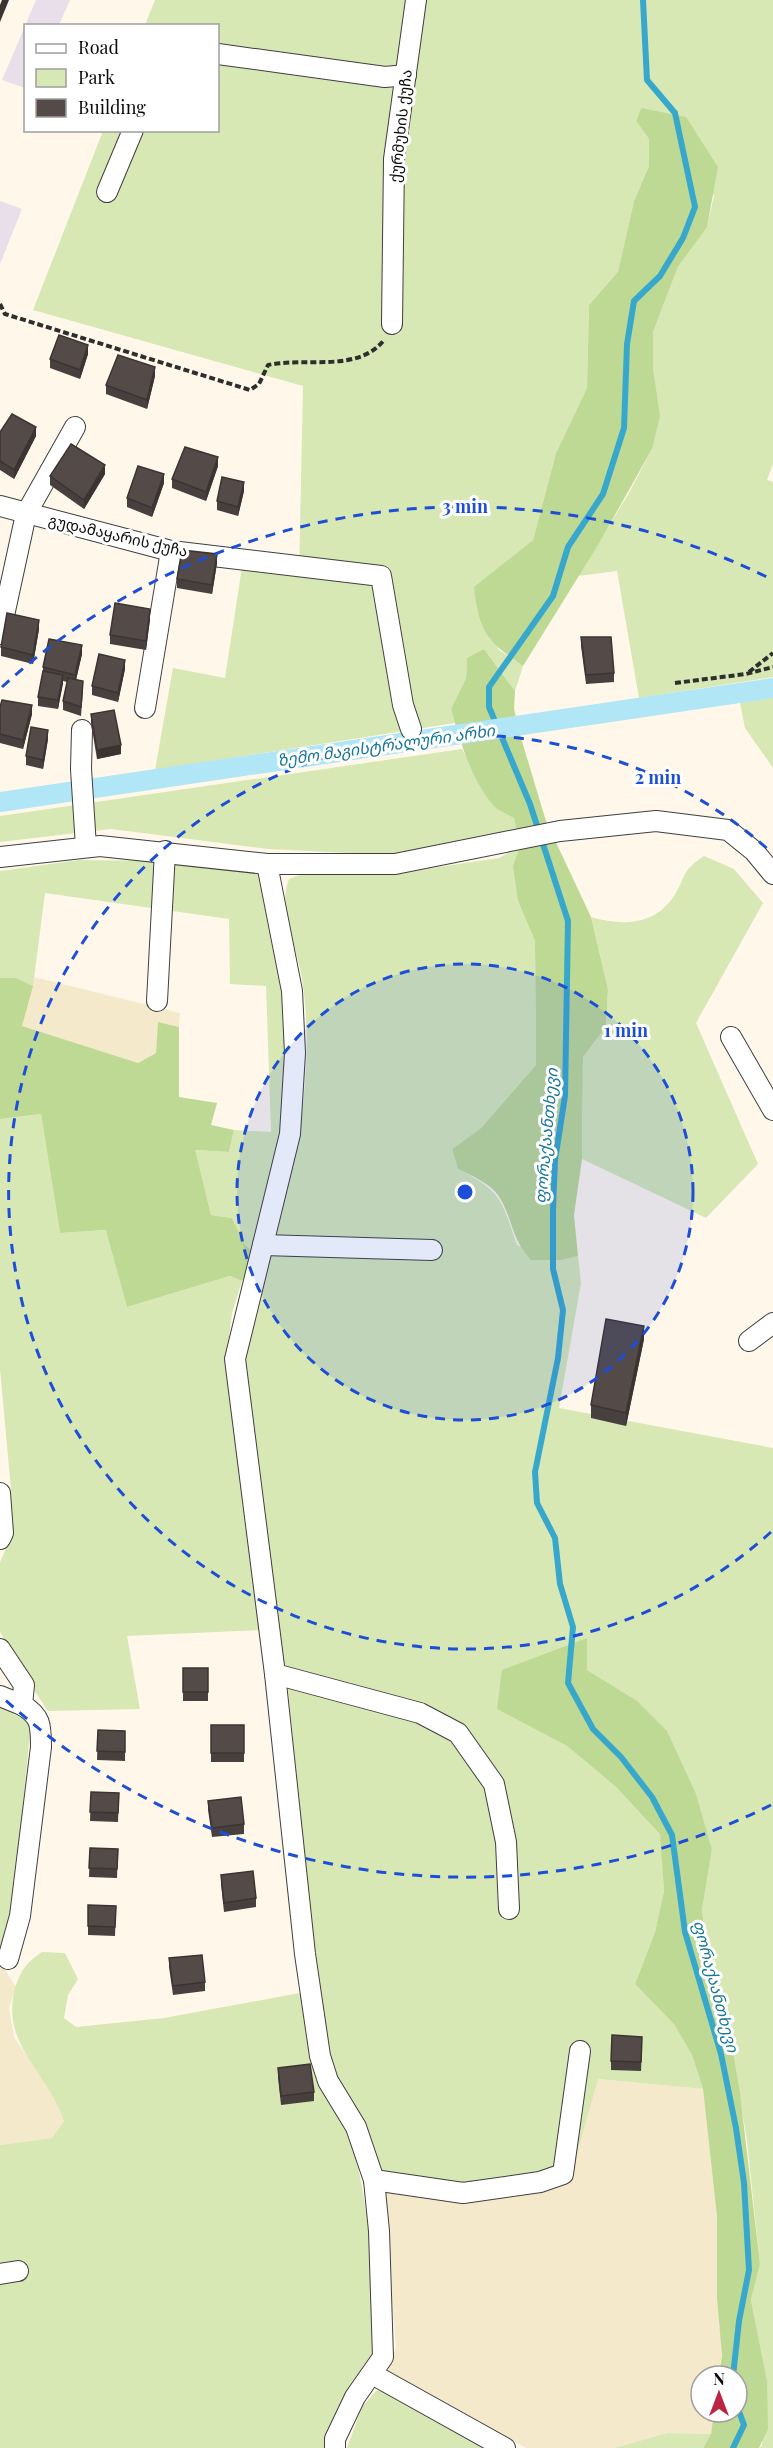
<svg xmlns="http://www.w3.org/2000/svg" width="773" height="2448" font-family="'Playfair Display','Noto Sans Georgian',serif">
<rect width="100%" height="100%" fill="#fff8ea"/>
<g fill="#e8dfeb">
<path d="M36,0H70L59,25L26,26L25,88L2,80Z"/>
<path d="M0,201L22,209L0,264Z"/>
</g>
<g fill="#f4eacb">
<path d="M34,977L180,1013L179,1027L158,1022L156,1053L138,1063L21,1026Z"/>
<path d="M0,1962L16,1987L9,2008L14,2037L57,2101L64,2121L52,2138L0,2145Z"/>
<path d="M598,2079L703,2089L717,2217V2299L722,2351L719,2376H701V2412H714L711,2434L667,2433L614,2448H526L387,2373L396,2347L383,2194L397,2191Z"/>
</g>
<g fill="#d7e8b5">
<path d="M155,0H773V464L767,480L773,482V677L639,698L617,571L578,576L629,493L652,449L653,332L678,267L707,226L714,196L641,108L636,121L649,139V166L634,201L618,273L589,305L587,388L556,453L533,540L474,588L499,650L523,666L515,691L484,649L467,659L466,678L451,709L455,723L155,770L173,668L225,678L242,567L299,576L303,386L33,310L103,131L218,130V26L145,25Z"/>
<path d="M773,694V768L745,728L739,698Z"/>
<path d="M462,749L494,806L514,817L517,831L388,855L268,849L111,829L0,842V816Z"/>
<path d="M521,846L518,901L535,941L536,1065L481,1128L452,1149L458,1169C503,1192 501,1200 517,1245L561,1260L578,1256L581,1283L559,1408L773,1448V2448H759L762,2446L767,2380L751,2300L760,2264L747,2141L727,2017L707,1949L702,1910L712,1850L636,1700L587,1670L526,1724L567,1746L616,1787L661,1834L664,1891L655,1932L635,1984L674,2023L692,2055L703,2089L598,2079L569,2181L501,2197L397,2191L380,2170L360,2115L337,2081L328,2055L312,1940L288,1689L277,1626L270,1550L242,1356L299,1134C307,1082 310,1030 302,978C297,947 277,909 289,879L299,875H385L499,858Z"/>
<path d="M704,856L734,869L763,903L696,1023L758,1164L706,1218L582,1159L583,1057L606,1027L608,989L591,917C622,926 654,926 674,896C687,875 680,872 704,856Z"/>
<path d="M79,860L158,861L257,870L262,877L287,986L286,1118L256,1253L245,1245L232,1218L211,1215L194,1150L229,1152L234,1130L271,1132L266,986L230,984L229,919L45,893L33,986L16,978H0V871Z"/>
<path d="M41,1114L60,1233L107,1230L127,1307L230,1276L242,1281L232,1313L228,1346L262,1630L127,1636L140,1709L48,1711L11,1656L0,1631V1562L11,1537V1489L0,1369V1119Z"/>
<path d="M0,1708L31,1722L12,1918L0,1950Z"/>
<path d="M42,1952L65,1953L78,1979L68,1995L64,2018L76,2027L164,2018L305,1992C323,2050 344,2109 358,2168C372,2227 372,2291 375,2351L363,2366L328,2448H0V2145L52,2138L64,2121C48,2072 0,2045 15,1988C21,1970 26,1963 42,1952Z"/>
<path d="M385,2390L492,2448H347L362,2407L376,2391Z"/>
<path d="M667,2433L711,2434L703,2448H614Z"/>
</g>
<g fill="#bed994">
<path d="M641,108L686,117L718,167L707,227L678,267L653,332V369L660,416L652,449L598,545L523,666C487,641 479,632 474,587L533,540L556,453L587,388L589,305L618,272L634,201L649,166V139L636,121Z"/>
<path d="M484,649L515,691L514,709L521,738L546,821L591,917L608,989L606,1027L583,1057L582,1159L574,1215L578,1256L561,1260H531C511,1238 513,1220 500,1198C492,1184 472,1176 458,1169L452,1149L481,1128L536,1065L535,941L518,901L513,866L520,846L514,818C508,814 498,811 493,805C471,779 460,741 451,709L466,678L467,658Z"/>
<path d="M0,978H16L33,986L22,1026L138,1063L156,1053L158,1022L179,1027V1097L217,1103L211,1125L234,1130L229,1152L195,1150L211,1215L232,1218L245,1245L256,1253L242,1281L230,1276L127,1307L106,1230L60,1233L41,1114L0,1119Z"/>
<path d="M587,1638V1670L636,1700L667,1731L696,1794L712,1850L702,1910L707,1949L727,2017L740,2093L760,2264L751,2300L767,2380L768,2429L759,2448H703L711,2434L714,2412H737V2376H719L722,2355L717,2299V2217L703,2089L692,2055L674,2024L635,1984L655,1932L664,1891L660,1834L616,1787L567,1746L497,1709L502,1670Z"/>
</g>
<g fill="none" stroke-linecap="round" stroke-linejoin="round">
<g stroke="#37a8cc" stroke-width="6">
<path d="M643,0L647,80L675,113L695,207L683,238L660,276L634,301L627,344L624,428L603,494L568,547L553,596L489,687V707L530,804L568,921L565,1096L555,1160L553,1210V1269L563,1310L558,1358L535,1472L537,1503L555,1538L560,1584L573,1627L568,1683L593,1729L621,1757L652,1797L672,1835L685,1932L721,2054L736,2128L744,2183L749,2270L739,2321L733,2376"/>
<path d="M733,2448L744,2425L737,2406"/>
</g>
<path stroke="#b0e6f5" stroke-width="20" d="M0,802L773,688"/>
<g stroke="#3f3f3f" stroke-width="22">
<g id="minor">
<path d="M218,54L385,77L406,75"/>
<path d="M107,192L133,130"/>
<path d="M392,324L394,159L416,0"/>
<path d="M0,506L171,551L381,576L403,705L411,729"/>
<path d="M0,634L26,514L75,427"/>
<path d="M145,708L171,551"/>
<path d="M82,730L81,769L86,847"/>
<path d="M0,857L100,846L267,864H395L560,831L656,821L728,830L754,851L773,874"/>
<path d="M267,864L292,991L295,1053L290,1134L235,1359L275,1674L305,1954L320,2056L328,2081L356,2127L374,2180L379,2231L383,2357L355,2397L335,2439V2448"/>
<path d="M157,1001L165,851"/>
<path d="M731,1037L773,1110"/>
<path d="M263,1245L432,1250"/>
<path d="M749,1341L773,1323"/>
<path d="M0,1493L3,1533L0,1539"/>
<path d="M0,1649L24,1685L22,1705L0,1696"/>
<path d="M275,1674L420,1713L458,1733L494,1784L506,1842L509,1909"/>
<path d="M8,1959L20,1916L41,1747C41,1725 41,1716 22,1705"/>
<path d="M374,2180L463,2193L540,2182L563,2174L580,2051"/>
<path d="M0,2274L18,2271"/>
<path d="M372,2374L505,2448"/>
</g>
</g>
<g stroke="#2e2e2e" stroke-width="4" stroke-dasharray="6 3" stroke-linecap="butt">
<path d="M0,304L5,314L250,390L259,384L268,365C306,357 358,373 384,340"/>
<path d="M749,672L773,653"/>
<path d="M675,683L746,674L773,667"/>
</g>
<use href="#minor" stroke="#fff" stroke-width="20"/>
</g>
<g fill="#48403e">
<path d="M88,354L80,379L50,368V359Z"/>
<path d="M155,376L147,409L106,394V385Z"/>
<path d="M0,432L36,436L14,479L0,470Z"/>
<path d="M218,466L206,501L172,488V479Z"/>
<path d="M105,474L84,509L50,485V476Z"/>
<path d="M164,483L152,517L127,507V498Z"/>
<path d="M244,491L238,516L217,510V501Z"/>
<path d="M217,563L212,594L177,588V579Z"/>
<path d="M150,619L146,650L110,644V635Z"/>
<path d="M39,629L33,664L1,656V647Z"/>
<path d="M581,637L614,673V682L586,684L581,646Z"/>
<path d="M82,654L76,680L83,690L81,716L63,710V701L67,682L63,681L58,709L38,706V697L43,675V667Z"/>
<path d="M125,669L118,702L92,695V686Z"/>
<path d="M0,707L32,714L23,749L0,743Z"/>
<path d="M91,714L121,754L97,759L91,723Z"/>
<path d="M48,739L43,769L26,765V756Z"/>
<path d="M644,1339L626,1426L591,1418V1405Z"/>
<rect x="183" y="1668" width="25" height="33"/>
<rect x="211" y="1725" width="33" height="37"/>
<path d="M98,1730L125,1731V1761L97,1760Z"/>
<path d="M91,1792L119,1793L118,1822L90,1821Z"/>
<path d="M208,1801L244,1824V1834L212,1837L208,1810Z"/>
<path d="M90,1848L118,1849L117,1878L89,1877Z"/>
<path d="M221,1875L256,1898V1907L224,1912L221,1884Z"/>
<path d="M88,1905L116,1906L115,1936L88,1935Z"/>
<path d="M169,1958L205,1982V1991L173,1995L169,1967Z"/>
<path d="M642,2046L641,2071L611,2070V2061Z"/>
<path d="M278,2068L314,2092V2101L281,2105L278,2077Z"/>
</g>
<g fill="#3b3432">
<path d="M2,0H9L0,22V5Z"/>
<path d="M88,345V354L80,379V370Z"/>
<path d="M155,367V376L147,409V400Z"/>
<path d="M36,427V436L14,479V470Z"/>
<path d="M218,457V466L206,501V492Z"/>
<path d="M105,465V474L84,509V500Z"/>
<path d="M164,474V483L152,517V508Z"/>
<path d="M244,482V491L238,516V507Z"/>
<path d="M217,554V563L212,594V585Z"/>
<path d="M150,609V619L146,650V641Z"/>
<path d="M39,620V629L33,664V655Z"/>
<path d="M82,645V654L75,684V675Z"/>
<path d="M125,660V669L118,702V693Z"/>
<path d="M63,675V684L58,709V700Z"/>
<path d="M32,705V714L23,749V740Z"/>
<path d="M48,730V739L43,769V760Z"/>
<path d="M121,745V754L97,759V750Z"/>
<path d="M644,1326V1339L626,1426V1413Z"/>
</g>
<g fill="#544b48" stroke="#3b3432" stroke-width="1.5">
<path d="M59,335L88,345L80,370L50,359Z"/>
<path d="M118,355L155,367L147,400L106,385Z"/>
<path d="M12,414L36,427L14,470L0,461V432Z"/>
<path d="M71,444L105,465L84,500L50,476Z"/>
<path d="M185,447L218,457L206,492L172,479Z"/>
<path d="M138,466L164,474L152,508L127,498Z"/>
<path d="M222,477L244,482L238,507L217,501Z"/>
<path d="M182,550L217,554L212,585L177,579Z"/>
<path d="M115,603L150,609L146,641L110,635Z"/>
<path d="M7,613L39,620L33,655L1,647Z"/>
<path d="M581,637H611L614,673L586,675Z"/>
<path d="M49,639L82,645L75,675L43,667Z"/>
<path d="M99,654L125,660L118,693L92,686Z"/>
<path d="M43,671L63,675L58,700L38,697Z"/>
<path d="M68,678L83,681L81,707L63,701Z"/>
<path d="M2,700L32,705L23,740L0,734V707Z"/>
<path d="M114,710L121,745L97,750L91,714Z"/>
<path d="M31,727L48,730L43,760L26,756Z"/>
<path d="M606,1319L644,1326L626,1413L591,1405Z"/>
<rect x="183" y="1668" width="25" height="24"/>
<rect x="211" y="1725" width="33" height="28"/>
<path d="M98,1730L125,1731V1752L97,1751Z"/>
<path d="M91,1792L119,1793L118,1813L90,1812Z"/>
<path d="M241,1797L244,1824L212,1828L208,1801Z"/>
<path d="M90,1848L118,1849L117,1869L89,1868Z"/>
<path d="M253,1871L256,1898L224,1903L221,1875Z"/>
<path d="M88,1905L116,1906L115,1927L88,1926Z"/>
<path d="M202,1955L205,1982L173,1986L169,1958Z"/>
<path d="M612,2035L642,2037L641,2062L611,2061Z"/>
<path d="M310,2064L314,2092L281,2096L278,2068Z"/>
</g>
<circle cx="465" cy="1192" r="228" fill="#1d4ed8" fill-opacity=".12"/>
<g fill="none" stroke="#1d4ed8" stroke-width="3" stroke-dasharray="10 8">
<circle cx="465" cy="1192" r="228"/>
<path d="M771 1532A457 457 0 1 1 771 852"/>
<path d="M771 1805A685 685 0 0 1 2 1697M2 687A685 685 0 0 1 771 579"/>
</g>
<g text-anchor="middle" stroke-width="6" stroke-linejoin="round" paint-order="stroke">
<g font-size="15" fill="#0c0c0c" stroke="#fff">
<text transform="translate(401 126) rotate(-84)" y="5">ქურმუხის ქუჩა</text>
<text transform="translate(118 536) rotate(13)" y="5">გუდამაყარის ქუჩა</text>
</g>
<g font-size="16" font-style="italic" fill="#16769c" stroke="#fff">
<text transform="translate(386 745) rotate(-8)" y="6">ზემო მაგისტრალური არხი</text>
<text transform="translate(546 1136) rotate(-85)" y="6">ფორაქაანთხევი</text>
<text transform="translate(716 1986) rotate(75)" y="6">ფორაქაანთხევი</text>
</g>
</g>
<circle cx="465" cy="1192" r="9" fill="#1d4ed8" stroke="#fff" stroke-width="3"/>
<g font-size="18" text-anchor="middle" font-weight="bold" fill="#1d4ed8" stroke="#fff" stroke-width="6" stroke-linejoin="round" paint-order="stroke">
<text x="465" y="513">3 min</text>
<text x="658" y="784">2 min</text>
<text x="626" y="1037">1 min</text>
</g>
<rect x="24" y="24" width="195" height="108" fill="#ffffff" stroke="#9e9e9e" stroke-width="1.5"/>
<rect x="36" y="44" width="30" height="9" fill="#ffffff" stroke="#9e9e9e" stroke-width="1.5"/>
<text x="78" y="54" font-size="18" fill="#0c0c0c">Road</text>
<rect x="36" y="69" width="30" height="18" fill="#d7e8b5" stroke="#9e9e9e" stroke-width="1.5"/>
<text x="78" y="84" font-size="18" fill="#0c0c0c">Park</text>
<rect x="36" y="99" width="30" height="18" fill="#544b48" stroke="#9e9e9e" stroke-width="1.5"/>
<text x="78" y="114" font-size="18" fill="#0c0c0c">Building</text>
<g transform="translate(719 2394)"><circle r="28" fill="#ffffff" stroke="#9e9e9e" stroke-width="1.5"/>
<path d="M0-4.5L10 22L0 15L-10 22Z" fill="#ba2543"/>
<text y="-9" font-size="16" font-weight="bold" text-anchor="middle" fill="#0c0c0c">N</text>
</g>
</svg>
